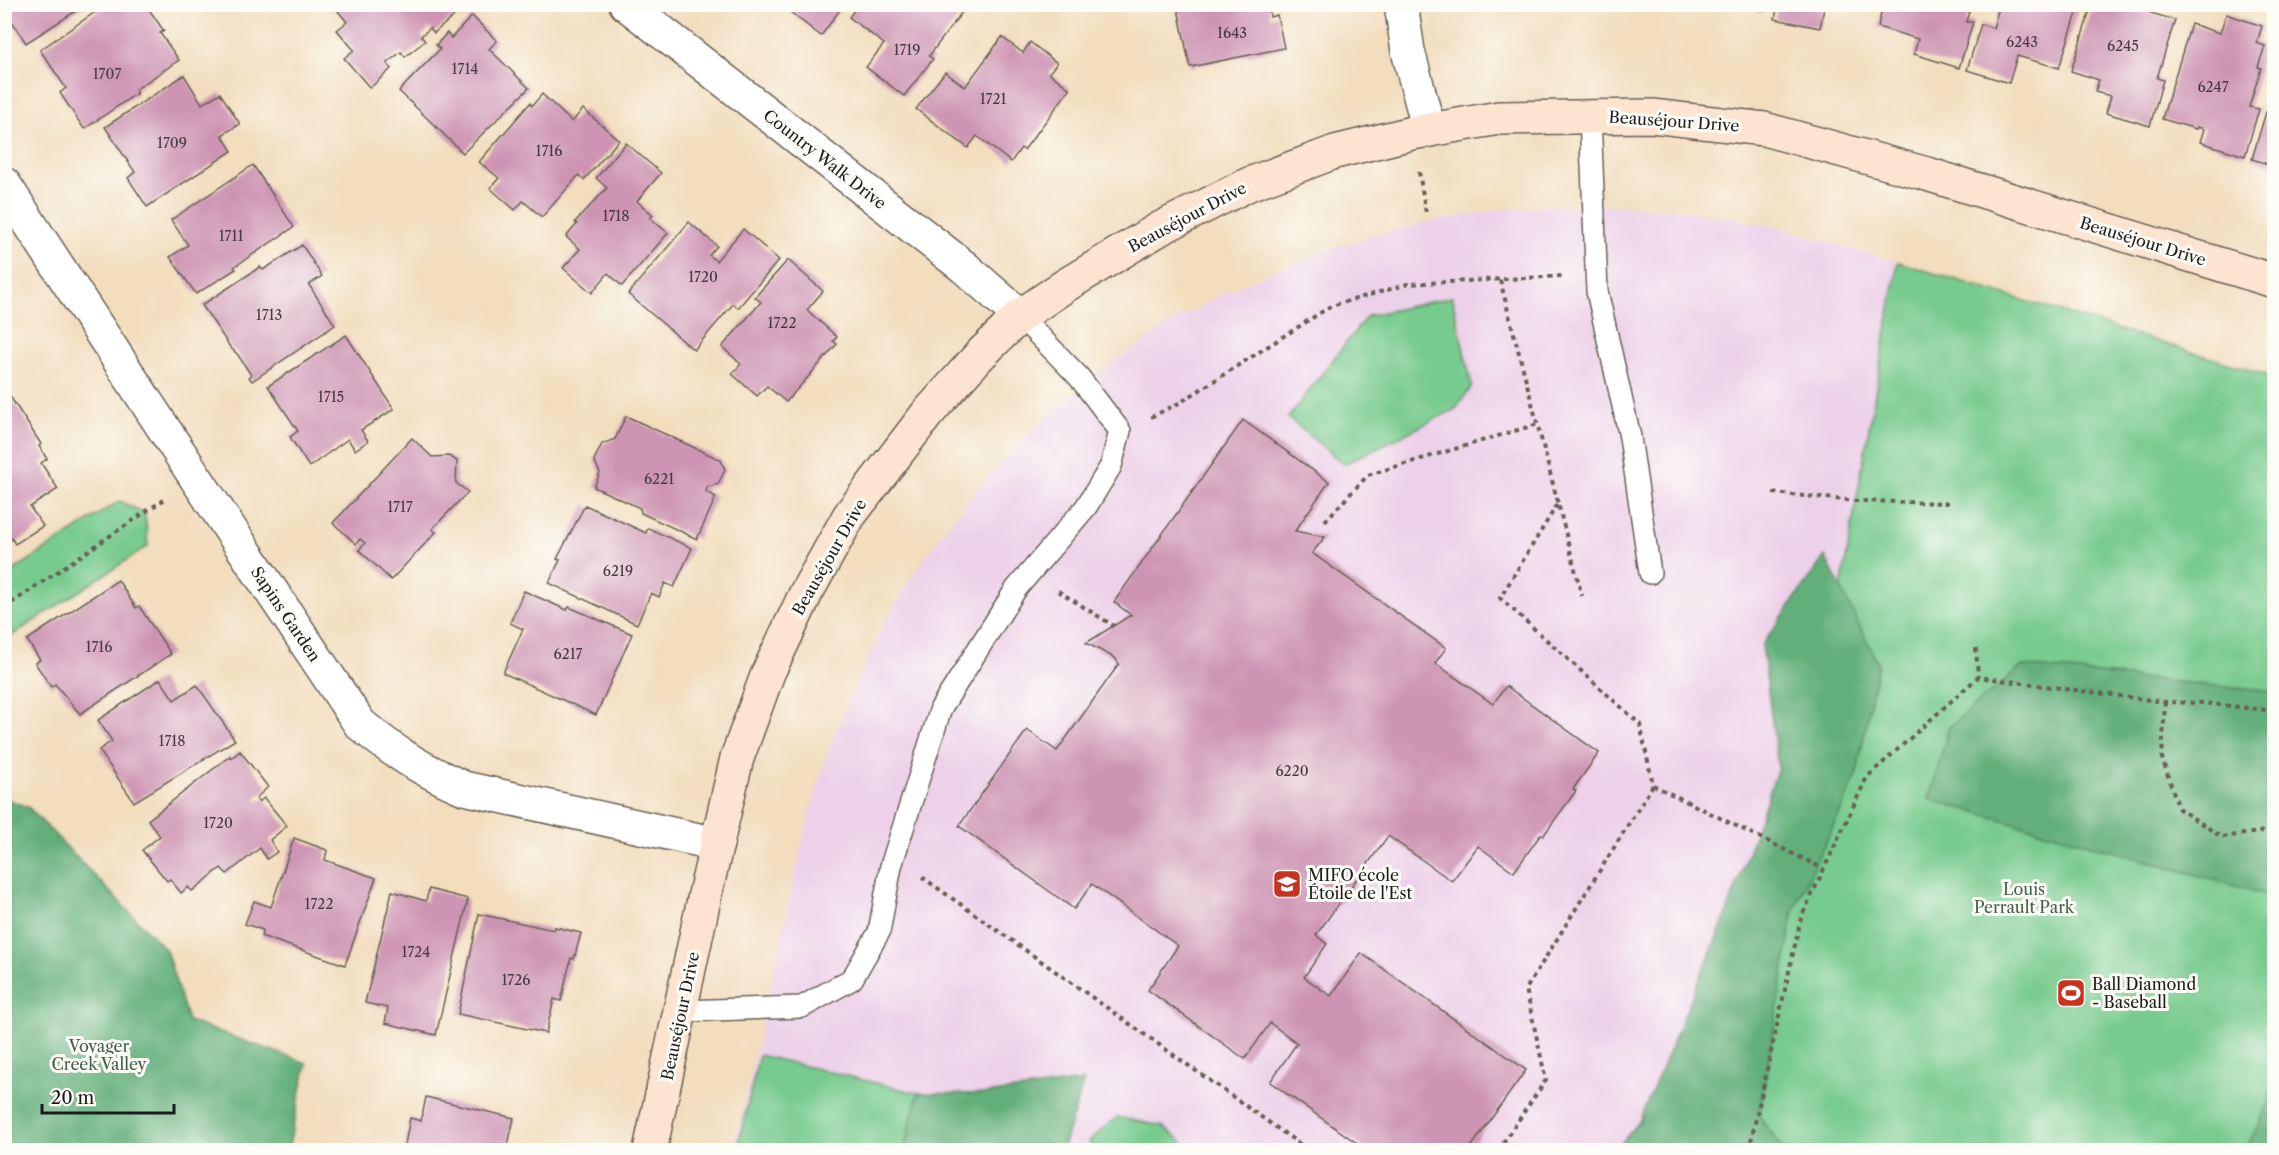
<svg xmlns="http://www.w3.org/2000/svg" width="2279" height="1155" font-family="'Libre Caslon Text',serif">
<rect width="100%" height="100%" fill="#fdfcf7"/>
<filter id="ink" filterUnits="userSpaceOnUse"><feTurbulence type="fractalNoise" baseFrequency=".0167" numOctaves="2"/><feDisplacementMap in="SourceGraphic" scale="12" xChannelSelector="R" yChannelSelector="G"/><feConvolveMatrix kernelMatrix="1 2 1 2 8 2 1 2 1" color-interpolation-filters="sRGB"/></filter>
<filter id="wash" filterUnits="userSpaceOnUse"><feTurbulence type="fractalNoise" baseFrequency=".008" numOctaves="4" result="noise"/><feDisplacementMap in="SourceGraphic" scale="24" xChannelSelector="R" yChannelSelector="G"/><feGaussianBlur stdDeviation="1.35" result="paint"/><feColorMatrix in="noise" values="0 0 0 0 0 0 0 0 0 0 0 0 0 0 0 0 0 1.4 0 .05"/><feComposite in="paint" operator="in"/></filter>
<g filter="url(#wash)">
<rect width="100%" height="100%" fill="#f2ddbd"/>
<path fill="#edd1e9" d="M1605,205L1661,208L1717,215L1772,226L1898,262L1813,749L1653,1150H734L803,838L817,786L834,734L878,635L905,588L935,543L968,500L1003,460L1042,421L1084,384L1129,351L1176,320L1225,293L1276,270L1328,250L1382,233L1437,220L1493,211L1549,206Z"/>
<g fill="#78cb8e" stroke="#4a7455" stroke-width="1.5">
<path d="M1898,262L2274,377V1150H1653L1813,749Z"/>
<path d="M1452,297L1472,386L1456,409L1344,464L1288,418L1367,316Z"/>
<path d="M119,501L145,513L148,546L5,640V576Z"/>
<path d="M759,1055L918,1093L904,1150H737Z"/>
<path d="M1117,1117L1162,1126L1193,1150H1092L1089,1141Z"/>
</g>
<g fill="#62af79" stroke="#3f664a" stroke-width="1.5">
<path d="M1825,556L1878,663L1856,778L1794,909L1759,1116L1784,1150H1615L1639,1122L1725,918L1778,768L1762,645Z"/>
<path d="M2022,666L2274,692V897L1929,799L1949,727Z"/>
<path d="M4,798L28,807L166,950L188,1021L307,1063L288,1150H5Z"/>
<path d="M1084,1081L1062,1150H904L918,1093L985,1094Z"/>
<path d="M2274,1086V1150H2245L2260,1123Z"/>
</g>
<g id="blocks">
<g fill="#cd94b3">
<path d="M4,4H87L26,43L4,9Z"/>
<path d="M107,4H143L146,9L148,8L164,31L160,33L179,60L135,90L137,93L84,129L60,93L66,88L40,50Z"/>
<path d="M332,4H468L434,33L430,28L421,36L425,41L405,57L401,52L387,63L391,69L370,88L344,58L354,50L337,30L347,22Z"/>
<path d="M780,4H844L821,36Z"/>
<path d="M859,4H968L929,56L933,59L904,96L866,67L884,44L849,17Z"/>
<path d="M1177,4H1269L1270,17L1277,15L1284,48L1190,67Z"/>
<path d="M1731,4H1766L1765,11Z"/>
<path d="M1778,4H1825L1820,28L1775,19Z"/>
<path d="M1883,4H1971L1966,22H1973L1959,68L1914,54L1918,39L1878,27Z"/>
<path d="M2000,4H2080L2059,68L2017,56L2009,83L1967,70L1981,24L1993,28Z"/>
<path d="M2092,4H2153L2151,13L2175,20L2157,78L2163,80L2150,126L2106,113L2111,96L2095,92L2099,80L2071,71Z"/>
<path d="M2226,14L2262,26L2257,43L2265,46L2258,67L2261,68L2249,107L2259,109L2245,156L2200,142L2204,129L2197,127L2196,129L2162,119L2191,24L2220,33Z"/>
<path d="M472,16L497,41L489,49L529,88L463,153L399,91L440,49L436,45L447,33L451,38Z"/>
<path d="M1002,37L1023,53L1030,42L1057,63L1049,73L1070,89L1024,150L1021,148L1011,162L977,136L968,148L916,109L945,72L965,87Z"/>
<path d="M184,75L202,104L220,93L240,124L222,135L232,151L147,207L128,178L135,172L105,127Z"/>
<path d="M542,94L572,122L583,109L619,140L584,180L579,175L542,217L523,201L515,210L490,188L499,178L479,162L530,103L532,106Z"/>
<path d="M2266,112L2274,115V166L2252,159Z"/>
<path d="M626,143L661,173L637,201L653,215L650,218L668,233L622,286L608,273L592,293L563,268L580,249L566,237L577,224L575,222L607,188L596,178Z"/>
<path d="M253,165L294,227L234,267L236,269L196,294L170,257L188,245L171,220Z"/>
<path d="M689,222L717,246L709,255L716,261L743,229L779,260L738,308L733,304L694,350L628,294Z"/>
<path d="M302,245L322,276L309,285L335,325L252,381L249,377L251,375L238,355L230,347L202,305L260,267L263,270Z"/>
<path d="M788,260L823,291L807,310L837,337L833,341L837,344L786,402L767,386L757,396L732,374L741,364L722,347L761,302L755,297Z"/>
<path d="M346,335L394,409L361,430L368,441L355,450L348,439L309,467L290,437L298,431L268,386Z"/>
<path d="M4,387L41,444L39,446L47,459L41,463L58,489L30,507L43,526L15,544L4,527Z"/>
<path d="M626,416L721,460L725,470L718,484L707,487L706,492L716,497L697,539L641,513L640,508L594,487L600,473L594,460L602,444L615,439Z"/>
<path d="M1243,420L1329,482L1295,531L1325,537L1312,553L1446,648L1435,663L1493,704L1506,686L1599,753L1573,789L1576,791L1543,836L1541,834L1514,872L1478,846L1452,881L1388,836L1316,935L1327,944L1304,977L1331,996L1361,953L1526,1070L1469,1150H1367L1270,1082L1297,1043L1270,1023L1245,1059L1148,990L1178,946L1092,884L1074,909L959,826L1027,730L1057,751L1119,664L1115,658L1086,643L1131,615L1114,602Z"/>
<path d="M412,438L432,457L449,456L457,461L456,483L468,492L432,529L436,532L391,580L359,550L365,543L360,539L356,544L333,523Z"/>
<path d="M585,505L646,533L648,528L692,548L674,587L665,583L659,597L651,593L637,624L549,583L560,560L557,559Z"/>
<path d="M118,580L136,608L139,606L171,654L80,714L55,684L51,687L35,663L40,660L27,640Z"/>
<path d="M524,591L567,610L569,607L632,634L596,715L503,673L523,629L510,623Z"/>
<path d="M160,679L174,700L197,685L235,740L134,802L99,750L112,741L98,720Z"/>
<path d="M240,751L268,787L256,798L259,802L264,798L287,826L270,840L277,852L267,859L260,848L227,874L221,868L192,891L188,887L181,893L170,879L167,881L142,850L160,836L148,820L230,756L231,758Z"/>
<path d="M294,838L327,850L325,860L376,878L345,965L261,936L263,930L245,924L254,901L271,907Z"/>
<path d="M429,889L468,899L436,1035L385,1023L388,1008L365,1003L392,891L426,901Z"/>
<path d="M479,914L554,930L555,927L581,933L574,959L571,958L561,1001L554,999L546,1033L458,1014Z"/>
<path d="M426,1097L514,1118L507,1150L404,1149L410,1118L421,1121Z"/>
</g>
</g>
</g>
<g filter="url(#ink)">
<use href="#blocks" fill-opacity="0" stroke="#676054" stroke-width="1.5"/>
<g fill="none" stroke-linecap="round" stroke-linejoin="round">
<g stroke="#676054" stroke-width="24">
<g id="lane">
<path d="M1590,116L1597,291L1630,437L1650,573"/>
<path d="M682,1011L802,1007L852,979L879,932L891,866L941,708L1016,589L1086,507L1111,466L1120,431L1079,377L1020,316"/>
</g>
</g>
<g stroke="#676054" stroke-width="36">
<g id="street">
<path d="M626,4L964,267L1020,316"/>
<path d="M1401,4L1408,51L1429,130"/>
<path d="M4,184L196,478L360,724C396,754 421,769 464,788L717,844"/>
</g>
</g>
<g stroke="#676054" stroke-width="36">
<path id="secondary" d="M650,1150L706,890L737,758L768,673L806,593L849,516L927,414L981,354L1020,316L1066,285L1161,228L1249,184L1335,152L1412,133L1499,118L1652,116L1764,129L1927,174L2274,281"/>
</g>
<g stroke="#676054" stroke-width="4" stroke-dasharray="4.5 4.5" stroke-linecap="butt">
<path d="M1419,172L1426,213"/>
<path d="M1500,280L1582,596"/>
<path d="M1151,417L1181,402L1331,306L1408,284L1564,276"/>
<path d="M1773,493L1857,501L1948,503"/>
<path d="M1325,521L1368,475L1538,424"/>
<path d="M1058,591L1114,626"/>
<path d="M4,608L163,500"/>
<path d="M1976,648L1978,677"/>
<path d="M2165,702L2162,758L2179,809L2222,837L2274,830"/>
<path d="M1653,785L1824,869"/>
<path d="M922,877L1308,1150"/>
<path d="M1498,1150L1546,1080L1526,989L1653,785L1640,724L1500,598L1557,505"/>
<path d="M1749,1150L1801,918L1867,777L1978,677L2165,702L2204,703L2274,711"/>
</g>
<use href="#lane" stroke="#fff" stroke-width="21"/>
<use href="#street" stroke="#fff" stroke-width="33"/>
<use href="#secondary" stroke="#fde4d1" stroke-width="33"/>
</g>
</g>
<defs>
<g id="school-square" transform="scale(1.5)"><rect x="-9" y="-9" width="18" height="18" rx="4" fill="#c8321e" stroke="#fdfcf7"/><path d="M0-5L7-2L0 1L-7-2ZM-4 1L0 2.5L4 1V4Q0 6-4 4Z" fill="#fff"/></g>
<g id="stadium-square" transform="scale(1.5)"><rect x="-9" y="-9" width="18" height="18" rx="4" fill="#c8321e" stroke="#fdfcf7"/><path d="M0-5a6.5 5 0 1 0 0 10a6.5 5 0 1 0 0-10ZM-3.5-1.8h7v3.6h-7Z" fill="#fff"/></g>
</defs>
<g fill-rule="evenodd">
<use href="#school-square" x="1287" y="884"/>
<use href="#stadium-square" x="2071" y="993"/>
</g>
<g text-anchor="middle" stroke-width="6" stroke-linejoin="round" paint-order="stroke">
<g font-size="14" fill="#483a42">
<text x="1232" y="38">1643</text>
<text x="2022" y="47">6243</text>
<text x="2123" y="51">6245</text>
<text x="907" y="55">1719</text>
<text x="465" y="74">1714</text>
<text x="107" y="79">1707</text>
<text x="2213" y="92">6247</text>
<text x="993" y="104">1721</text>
<text x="172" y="148">1709</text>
<text x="549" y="156">1716</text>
<text x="616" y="221">1718</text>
<text x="231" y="241">1711</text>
<text x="703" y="282">1720</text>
<text x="269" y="320">1713</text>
<text x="782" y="328">1722</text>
<text x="331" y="402">1715</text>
<text x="659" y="484">6221</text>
<text x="400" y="512">1717</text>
<text x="618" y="576">6219</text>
<text x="99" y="652">1716</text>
<text x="568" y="659">6217</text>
<text x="172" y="746">1718</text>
<text x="1292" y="776">6220</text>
<text x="218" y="828">1720</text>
<text x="319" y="909">1722</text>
<text x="416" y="957">1724</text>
<text x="516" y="985">1726</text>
</g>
<g font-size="16" fill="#1c1c1c" stroke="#fdfcf7">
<text transform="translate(1674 121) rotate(4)" y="6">Beauséjour Drive</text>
<text transform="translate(825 159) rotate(38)" y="6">Country Walk Drive</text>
<text transform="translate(1187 217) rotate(-28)" y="6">Beauséjour Drive</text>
<text transform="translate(2143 241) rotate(17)" y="6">Beauséjour Drive</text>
<text transform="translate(829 557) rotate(-60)" y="6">Beauséjour Drive</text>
<text transform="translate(286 614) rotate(56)" y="6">Sapins Garden</text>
<text transform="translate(680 1016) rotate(-78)" y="6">Beauséjour Drive</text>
</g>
<g font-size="16" fill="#1c1c1c" stroke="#fdfcf7" text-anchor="start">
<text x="1308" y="881">MIFO école<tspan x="1308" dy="18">Étoile de l'Est</tspan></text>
<text x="2092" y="990">Ball Diamond<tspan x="2092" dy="18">- Baseball</tspan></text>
</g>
<g font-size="16" fill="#41624a" stroke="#fdfcf7">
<text x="2024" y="895">Louis<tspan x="2024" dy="18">Perrault Park</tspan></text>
<text x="99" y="1052">Voyager<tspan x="99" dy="18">Creek Valley</tspan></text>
</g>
</g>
<rect width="2279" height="1155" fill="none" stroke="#fdfcf7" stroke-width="24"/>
<path d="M42 1104v9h132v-9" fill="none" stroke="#1c1c1c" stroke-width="3"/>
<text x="51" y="1104" font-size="18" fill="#1c1c1c" stroke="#fdfcf7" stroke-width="4.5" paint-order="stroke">20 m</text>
</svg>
